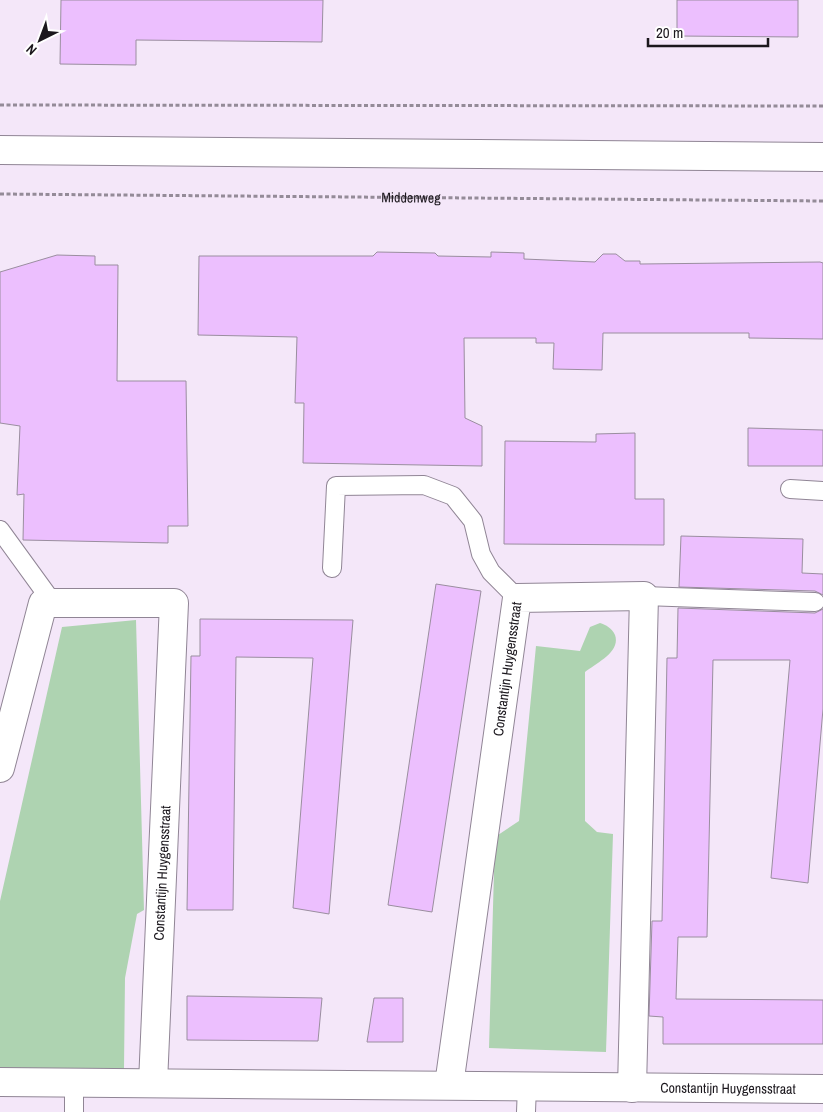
<svg xmlns="http://www.w3.org/2000/svg" width="823" height="1112" font-family="'Archivo Narrow',sans-serif">
<rect width="100%" height="100%" fill="#f4e7f9"/>
<g fill="#aed3b1">
<path d="M136,620L144,910L137,914L125,978L124,1069L0,1068V901L62,627Z"/>
<path d="M600,623C606,625 612,628 615,635C621,652 596,663 585,672V821L597,832L613,834L606,1052L489,1048L495,837L519,821L536,646L580,651L590,627Z"/>
</g>
<g fill="#ecbffe" stroke="#9a8e9f">
<path d="M61,0H323L322,42L136,40V65L60,64Z"/>
<path d="M677,0H798V37L677,36Z"/>
<path d="M377,252L435,253L438,256L491,257V252L524,253V259L595,262L603,254H616L625,261H640V264L820,262L823,263V339L749,338V333H603L602,370L553,369L554,343H536V338H464L465,418L482,426V466L303,463L304,403H295L297,337L198,335L199,256H373Z"/>
<path d="M57,255L95,256V265H118L117,381H186L188,526H168V543L23,540L24,494L17,495L20,426L0,423V272Z"/>
<path d="M748,428L823,430V466H748Z"/>
<path d="M635,433V499H664V545L504,544L505,441L596,442V434Z"/>
<path d="M681,536L803,539L802,573L823,574V595L815,591L679,587Z"/>
<path d="M436,584L481,591L432,912L388,905Z"/>
<path d="M678,608L815,613L823,609V709L808,883L771,878L790,660H713L707,937H678L676,999L823,1000V1044H663V1017L649,1016L652,921H662L667,658H677Z"/>
<path d="M200,619L353,620L329,914L293,908L313,658L236,657L233,910H187L191,656H200Z"/>
<path d="M187,996L322,998L318,1041L187,1040Z"/>
<path d="M374,998H403V1042H367Z"/>
</g>
<g fill="none" stroke-linecap="round" stroke-linejoin="round">
<g stroke="#908595" stroke-width="20">
<g id="service">
<path d="M790,489L823,491"/>
<path d="M0,530L53,603"/>
<path d="M332,568L336,486L424,485L453,496L473,521L481,554L491,572L517,598"/>
<path d="M644,596L815,602"/>
<path d="M74,1112V1082"/>
<path d="M526,1112L527,1086"/>
</g>
</g>
<g stroke="#908595" stroke-width="30">
<g id="minor">
<path d="M0,768L43,603H174L153,1083"/>
<path id="s2" d="M0,1082L823,1089"/>
<path id="s3" d="M449,1085L517,598L644,596L632,1088"/>
</g>
</g>
<g stroke="#908595" stroke-width="30">
<path id="tertiary" d="M0,150L823,157"/>
</g>
<g stroke="#948b98" stroke-width="3" stroke-dasharray="4 2.5" stroke-linecap="butt">
<path d="M0,105L823,106"/>
<path id="s1" d="M0,194L823,201"/>
</g>
<use href="#service" stroke="#fff" stroke-width="18"/>
<use href="#minor" stroke="#fff" stroke-width="28"/>
<use href="#tertiary" stroke="#fff" stroke-width="28"/>
</g>
<g text-anchor="middle" stroke-width="4" stroke-linejoin="round" paint-order="stroke">
<g font-size="14" fill="#1b171d" stroke="#fff">
<text dy="5" stroke="none"><textPath href="#s1" startOffset="411">Middenweg</textPath></text>
<text dy="5" stroke="none"><textPath href="#s3" startOffset="420">Constantijn Huygensstraat</textPath></text>
<text transform="translate(162 873) rotate(-87)" y="5">Constantijn Huygensstraat</text>
<text dy="5" stroke="none"><textPath href="#s2" startOffset="728">Constantijn Huygensstraat</textPath></text>
</g>
</g>
<g transform="translate(40 40) rotate(222)" stroke="#ffffff" stroke-width="4" paint-order="stroke">
<path d="M0-4L9 19L0 12L-9 19Z" fill="#1b171d"/>
<text y="-8" font-size="14" font-weight="bold" text-anchor="middle" fill="#1b171d">N</text>
</g>
<path d="M648 38v8h120v-8" fill="none" stroke="#1b171d" stroke-width="2.5"/>
<text x="656" y="38" font-size="15" fill="#1b171d" stroke="#ffffff" stroke-width="4" paint-order="stroke">20 m</text>
</svg>
